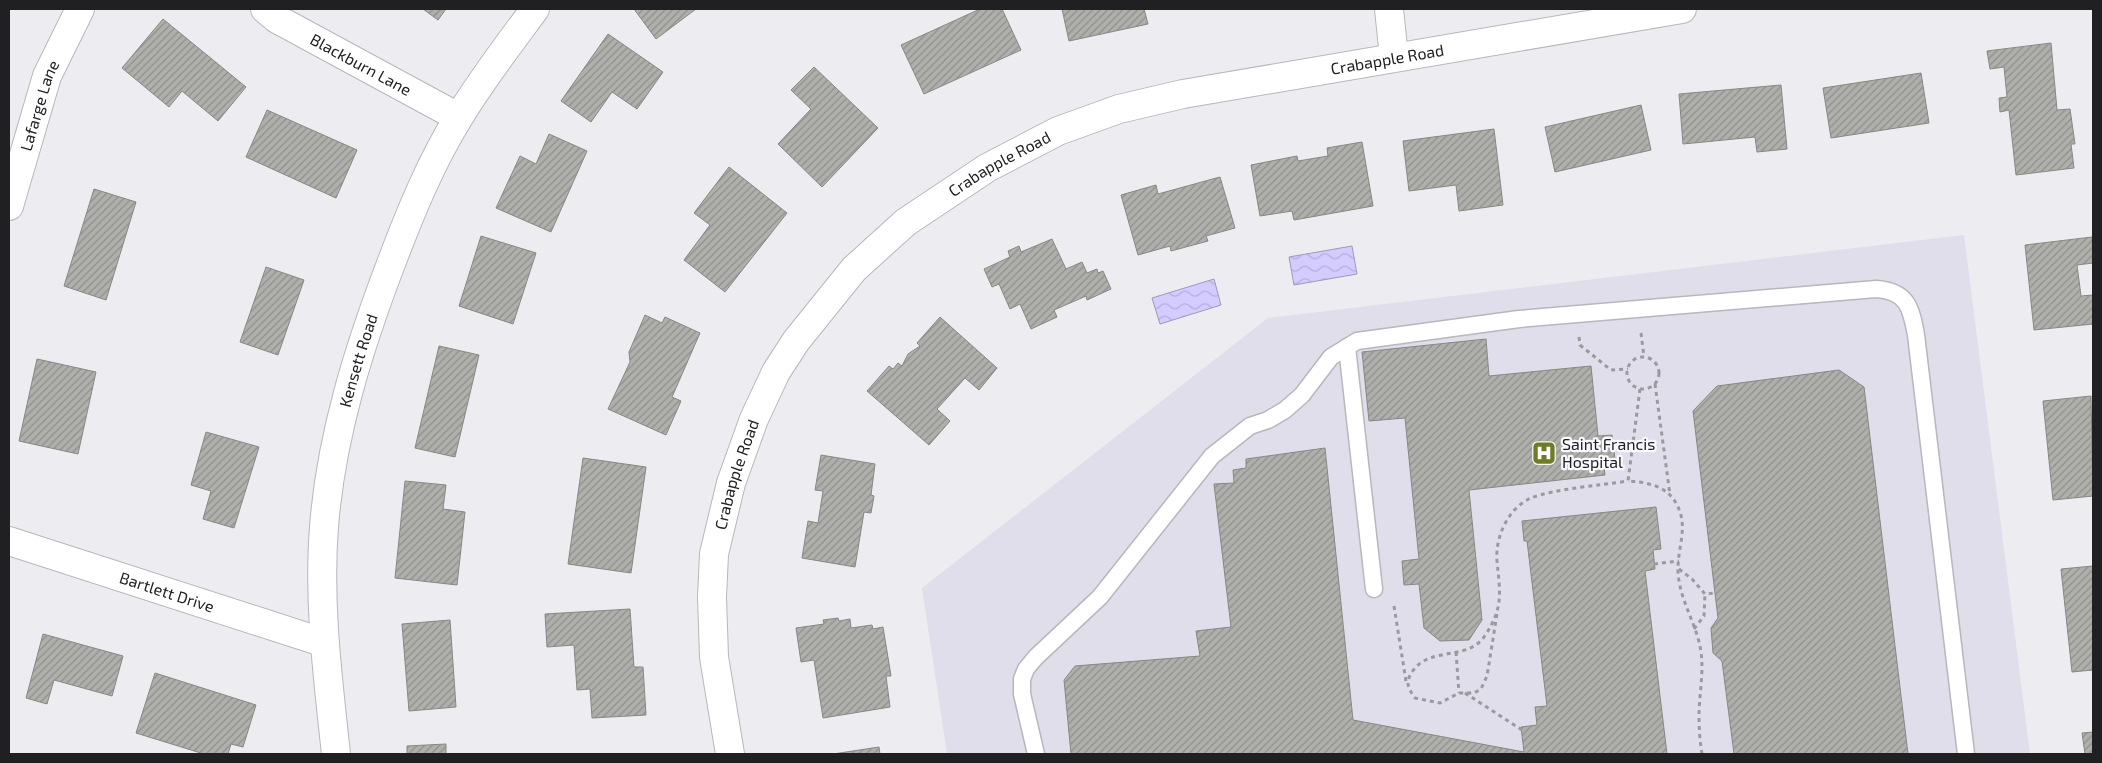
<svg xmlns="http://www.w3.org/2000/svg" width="2102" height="763" font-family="'Exo 2',sans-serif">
<defs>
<pattern id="water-waves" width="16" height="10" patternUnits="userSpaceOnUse" patternTransform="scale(1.25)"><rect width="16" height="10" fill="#d4cbff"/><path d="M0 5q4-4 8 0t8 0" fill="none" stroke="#b6aeda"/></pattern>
<pattern id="building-hatch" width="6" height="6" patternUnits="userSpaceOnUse" patternTransform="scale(1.25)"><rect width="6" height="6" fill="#afb0ab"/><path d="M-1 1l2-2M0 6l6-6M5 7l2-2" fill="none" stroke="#8e8f8b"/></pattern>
</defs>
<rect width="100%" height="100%" fill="#ececf1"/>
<path fill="#dfdeea" d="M1964,235L2030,754H947L922,588L1268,318Z"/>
<g fill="url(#water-waves)" stroke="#9e98bd">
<path d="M1352,246L1357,274L1294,285L1289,257Z"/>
<path d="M1214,279L1221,305L1160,324L1152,298Z"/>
</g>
<g fill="url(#building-hatch)" stroke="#878883">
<path d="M423,9H446L438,20Z"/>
<path d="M634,9H696L656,39Z"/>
<path d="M980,9H1002L1021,50L924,94L901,45Z"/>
<path d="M1062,9H1144L1148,24L1069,41Z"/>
<path d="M163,19L246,87L218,121L182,91L169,107L122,68Z"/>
<path d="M608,34L663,72L637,109L612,92L591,122L561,101Z"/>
<path d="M2051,43L2057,110L2070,109L2075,144H2071L2074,168L2016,175L2009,110L2000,112L1999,98L2007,97L2004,67L1990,69L1987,51Z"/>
<path d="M814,67L878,128L822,187L778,144L811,109L791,90Z"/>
<path d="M1921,73L1929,123L1831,138L1823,88Z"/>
<path d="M1781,85L1787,149L1757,152L1755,137L1683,144L1679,94Z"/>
<path d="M1641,105L1651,150L1555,172L1545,127Z"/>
<path d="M267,110L357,150L336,198L246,157Z"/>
<path d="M1494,129L1503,205L1459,211L1456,185L1409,191L1403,141Z"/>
<path d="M549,134L587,151L551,232L496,208L520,156L536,164Z"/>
<path d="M1362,142L1373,206L1294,220L1292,211L1260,216L1251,165L1297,156L1298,161L1328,156L1327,148Z"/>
<path d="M729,167L787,213L725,292L684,260L710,225L694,213Z"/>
<path d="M1220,177L1235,228L1206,236L1208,241L1171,251L1170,246L1138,255L1121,195L1156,185L1158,194Z"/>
<path d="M94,189L136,202L106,300L64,286Z"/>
<path d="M481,236L536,253L513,324L459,306Z"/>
<path d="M2092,237L2093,263L2077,265L2081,296L2093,295V324L2034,330L2025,245Z"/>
<path d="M1052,239L1066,269L1082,262L1087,273L1097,269L1098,273L1103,271L1111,289L1087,300L1086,296L1054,310L1057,317L1031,329L1020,304L1010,309L999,284L992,287L984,269L1010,257L1008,251L1019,246L1021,252Z"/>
<path d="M266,267L304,280L278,355L240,342Z"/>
<path d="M645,315L662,323L665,317L700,333L672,397L681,401L666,435L608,409L630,362L629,352Z"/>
<path d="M940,317L997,368L979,390L965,378L937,409L950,421L929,445L867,391L889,366L893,369L898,363L902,366L908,354L920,346L917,343Z"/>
<path d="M1486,339L1489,376L1591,366L1598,436L1612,435L1615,459L1603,460L1605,475L1469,490L1482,620L1469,640L1440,641L1424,628L1419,584L1404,585L1402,561L1419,559L1405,418L1369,421L1362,352Z"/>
<path d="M439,346L479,355L455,457L415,448Z"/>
<path d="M37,359L96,372L78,454L19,441Z"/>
<path d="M1839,370L1864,387L1908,754H1734L1722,661L1713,653L1711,628L1718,618L1693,411L1717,386Z"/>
<path d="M2091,396L2093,496L2053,500L2043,401Z"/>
<path d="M206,432L259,447L234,528L203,519L211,491L191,485Z"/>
<path d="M1325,448L1353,720L1524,752L1521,727L1537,725L1535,707L1547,706L1527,541H1524L1522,521L1656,507L1661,549L1653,550L1655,569L1645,571L1667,754H1071L1064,680L1075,666L1200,656L1196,631L1231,627L1214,484L1234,483L1233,470L1246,468V459Z"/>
<path d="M821,455L875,464L871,495L874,496L871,513L864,512L855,567L802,558L808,521L818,523L823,491L815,490Z"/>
<path d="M583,458L646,467L631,573L568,564Z"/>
<path d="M405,481L446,485L443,509L465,512L457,585L395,578Z"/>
<path d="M2093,566V670L2072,672L2061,569Z"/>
<path d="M630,609L634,667H643L646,715L592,718L590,689L577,690L574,645L547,647L545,614Z"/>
<path d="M838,618L839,621L850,619L851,628L872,625L873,629L883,627L891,676H886L890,707L823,718L814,660L801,662L796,628L824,624L823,620Z"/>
<path d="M450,620L456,707L409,711L402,624Z"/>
<path d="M43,634L123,656L112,696L54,680L47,704L26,698Z"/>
<path d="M155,673L256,705L243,747L231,744L228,754H204L136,733Z"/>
<path d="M2093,732V754H2085L2082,733Z"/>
<path d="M446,744V754H407V746Z"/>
<path d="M879,747L880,754H833Z"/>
</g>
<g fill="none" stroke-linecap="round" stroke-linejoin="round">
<g stroke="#b7b7bc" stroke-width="19">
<g id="lane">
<path d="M1347,347L1374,589"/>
<path d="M1036,754L1022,694V679L1026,669L1036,657L1100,597L1212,456L1250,426L1268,420L1285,410L1302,395L1331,357L1357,341L1519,319L1876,289C1907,291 1911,307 1916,335L1966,754"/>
</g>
</g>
<g stroke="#b7b7bc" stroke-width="30">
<g id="street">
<path id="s1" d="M265,9L277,19L458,117"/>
<path d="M1389,9L1394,57"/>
<path id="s2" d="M9,206L47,76L80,9"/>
<path id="s3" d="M9,541L325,643"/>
<path id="s4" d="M336,754C328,679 318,603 324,527C331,436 359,347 392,261C411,211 431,162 459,117C482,79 509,44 535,9"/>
<path id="s5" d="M730,754L714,657L712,597L714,554L731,483L754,419L776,372L796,341L854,269L906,222L987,168L1058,131L1119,109L1183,94L1682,9"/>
</g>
</g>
<g stroke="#9a9a9e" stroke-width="3" stroke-dasharray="4 4" stroke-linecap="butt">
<path d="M1641,333L1644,357"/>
<path d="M1579,337L1580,345L1611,370L1628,369"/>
<circle cx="1643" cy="373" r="16"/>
<path d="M1655,384L1670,495"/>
<path d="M1640,389L1628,481C1647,482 1668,486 1677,505C1689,527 1677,548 1678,572C1680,602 1697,624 1701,652C1704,673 1699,695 1699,716C1699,729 1700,742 1702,754"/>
<path d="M1654,564L1679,561"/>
<path d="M1679,569L1692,579L1705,594L1715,593"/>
<path d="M1394,606L1406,681"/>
<path d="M1497,614L1487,676L1481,689L1474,693H1459L1440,703L1415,698C1408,688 1405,683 1412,672C1429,646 1467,661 1484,637C1504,608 1500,593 1497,561C1495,537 1508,508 1531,498C1554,489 1602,485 1628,481"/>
<path d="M1694,629L1704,616L1705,594"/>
<path d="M1456,652L1459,693"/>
<path d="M1465,693L1522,730"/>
</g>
<use href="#lane" stroke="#fff" stroke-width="16"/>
<use href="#street" stroke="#fff" stroke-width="28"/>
</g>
<defs>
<g id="hospital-square" transform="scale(1.25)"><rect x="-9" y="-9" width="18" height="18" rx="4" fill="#707b27" stroke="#faf9ff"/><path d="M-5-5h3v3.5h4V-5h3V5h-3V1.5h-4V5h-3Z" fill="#fff"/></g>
</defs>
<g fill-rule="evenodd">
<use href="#hospital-square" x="1544" y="453"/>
</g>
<g text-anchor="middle" stroke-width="4.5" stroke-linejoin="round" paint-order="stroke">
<g font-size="16" fill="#202022" stroke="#faf9ff">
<text dy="6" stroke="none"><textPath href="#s5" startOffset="1109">Crabapple Road</textPath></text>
<text dy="6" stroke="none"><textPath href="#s1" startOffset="111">Blackburn Lane</textPath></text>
<text dy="6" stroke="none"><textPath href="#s2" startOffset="105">Lafarge Lane</textPath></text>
<text dy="6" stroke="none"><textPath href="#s5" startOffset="704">Crabapple Road</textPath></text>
<text dy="6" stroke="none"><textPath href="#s4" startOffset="398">Kensett Road</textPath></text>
<text dy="6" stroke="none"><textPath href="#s5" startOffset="284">Crabapple Road</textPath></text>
<text dy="6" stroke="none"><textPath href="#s3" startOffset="166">Bartlett Drive</textPath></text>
</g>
<g font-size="16" fill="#202022" stroke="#faf9ff" text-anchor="start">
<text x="1562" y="450">Saint Francis<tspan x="1562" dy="18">Hospital</tspan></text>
</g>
</g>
<rect width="2102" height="763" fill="none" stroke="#202022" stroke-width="20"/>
</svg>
